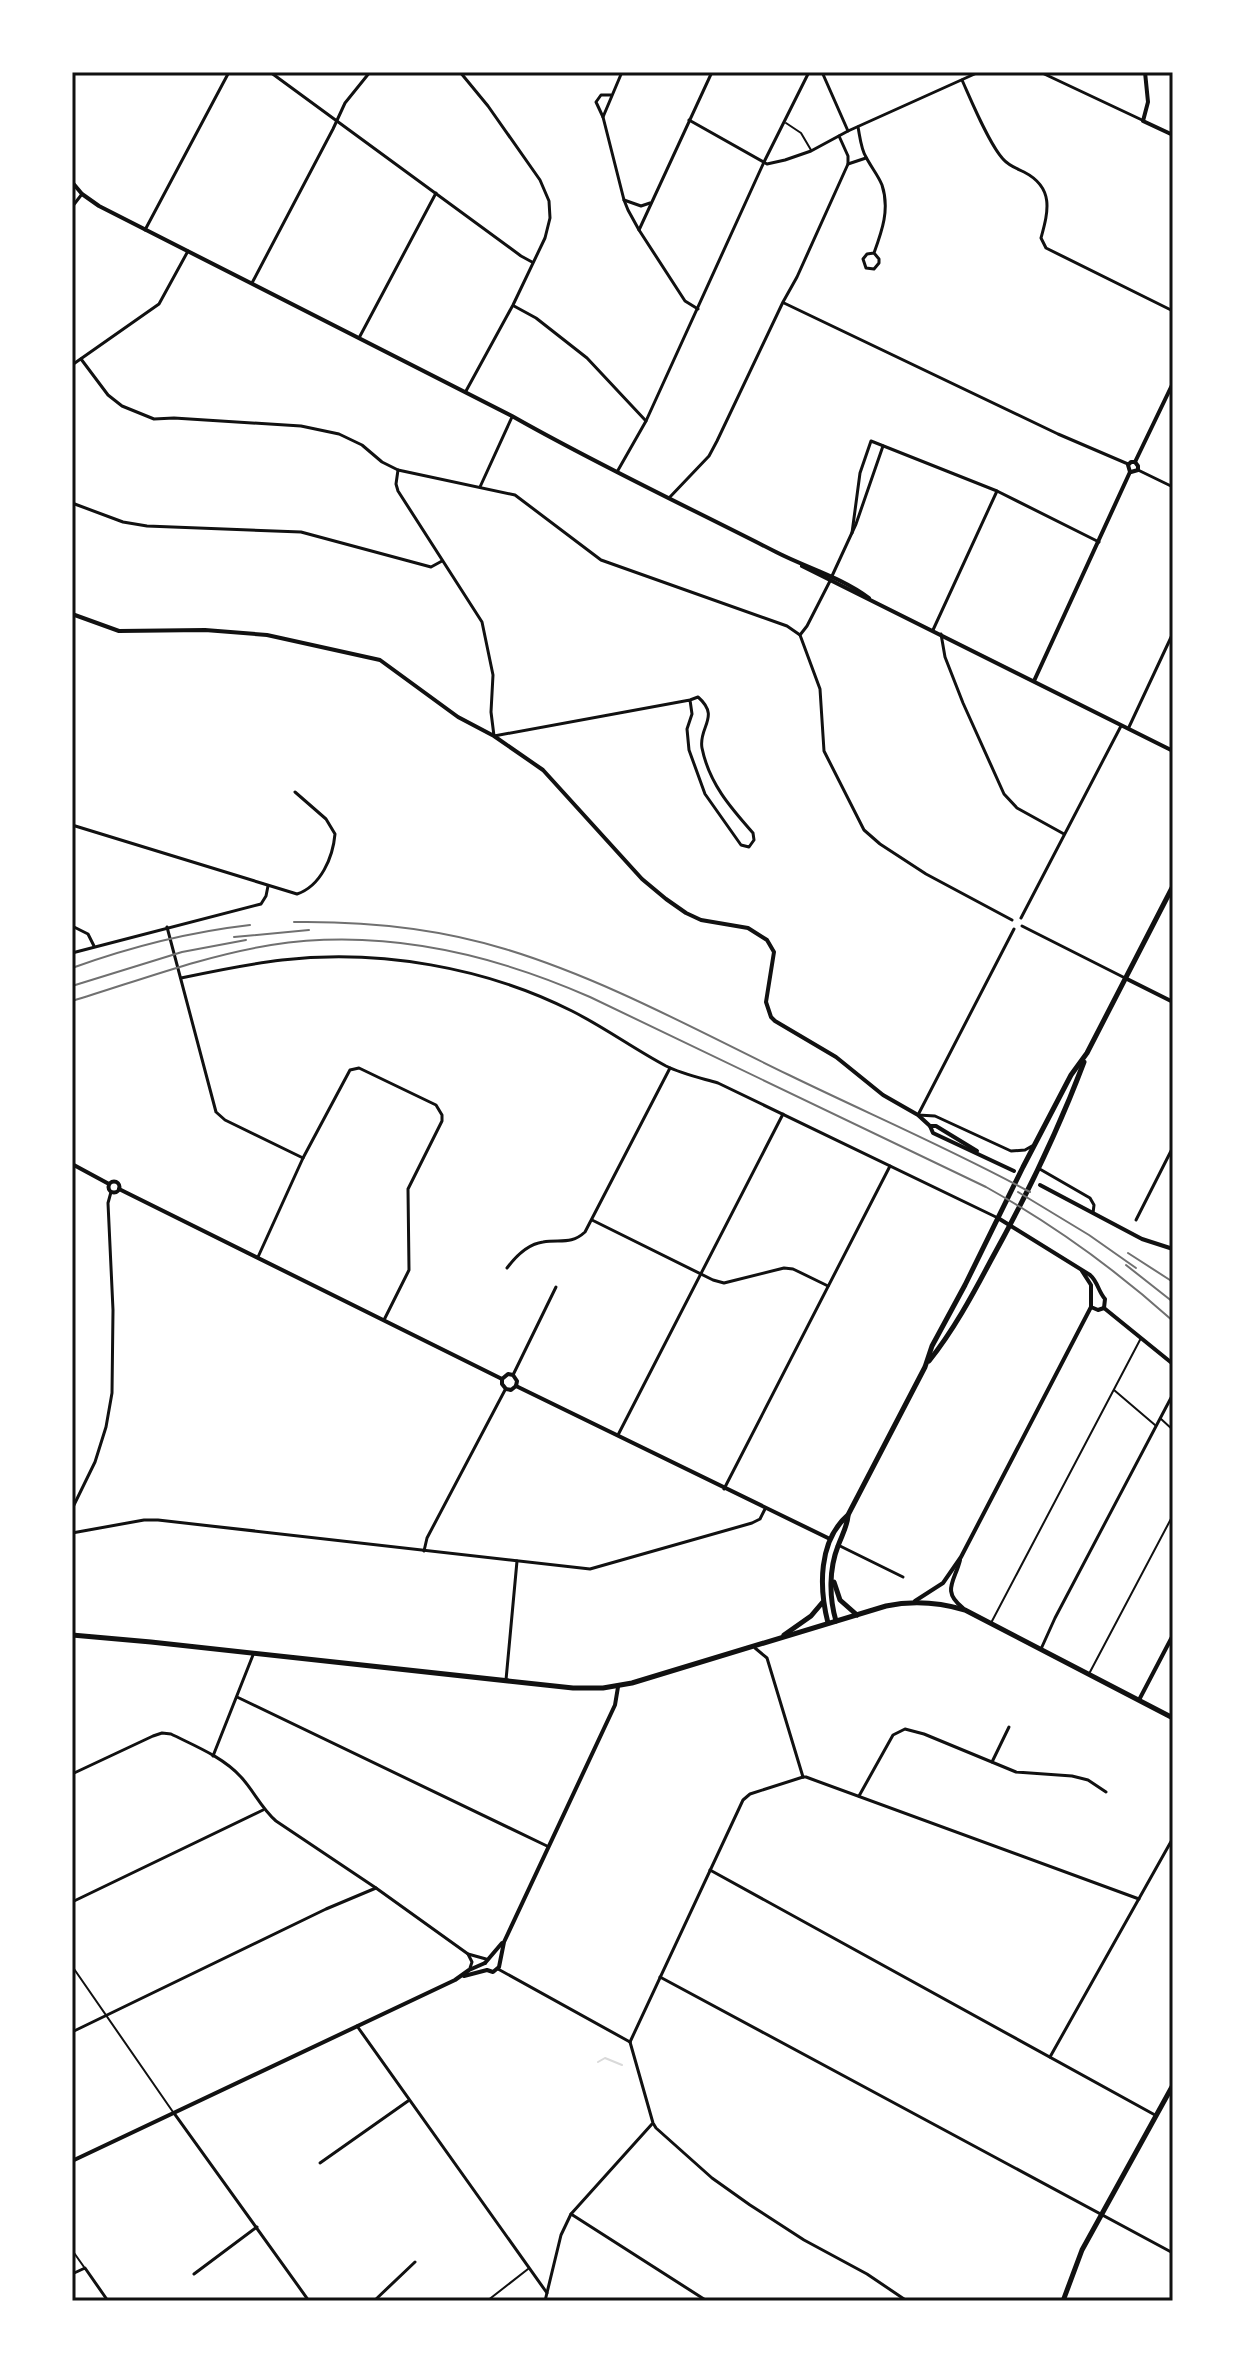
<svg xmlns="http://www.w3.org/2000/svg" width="1245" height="2373" font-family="'DejaVu Sans',sans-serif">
<rect width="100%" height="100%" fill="#fff"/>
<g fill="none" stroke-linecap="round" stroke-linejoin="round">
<path stroke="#d9d9d9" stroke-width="2" d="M598,2062L605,2058L622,2065"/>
<g stroke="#111" stroke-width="2">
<path d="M786,123L801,133L811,150"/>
<path d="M1114,1390L1155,1425"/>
<path d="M1160,1418L1173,1430"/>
<path d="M991,1623L1141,1338"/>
<path d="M1090,1672L1173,1515"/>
<path d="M72,1966L173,2112"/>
<path d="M72,2250L84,2267"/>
<path d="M487,2301L528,2269"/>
</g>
<path stroke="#111" stroke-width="3" d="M1136,1220L1173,1147"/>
<g stroke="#111" stroke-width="3">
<path d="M270,72L521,256L532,262"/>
<path d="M460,72L488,106L540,180L549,201L550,218L545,238L513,305L466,391"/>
<path d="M822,72L848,131"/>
<path d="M1040,72L1142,120"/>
<path d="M962,80C971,100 989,144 1003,159C1009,166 1016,168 1024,172C1055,188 1048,212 1041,238L1046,248L1173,311"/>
<path d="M611,95H601L596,102L603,117L624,200L628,210L639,230L685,301L698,309"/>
<path d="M603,117L622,72"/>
<path d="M689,120L767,164L785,160L811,151L848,131L979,72"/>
<path d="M858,127C860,137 861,149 866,157C871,167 878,175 882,185C890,209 882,231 874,253L867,254L863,259L866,268L874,269L879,263V259L874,253"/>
<path d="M848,164L866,158"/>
<path d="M624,200L641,206L650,203"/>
<path d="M72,207L82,194"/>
<path d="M145,230L229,72"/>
<path d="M639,230L712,72"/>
<path d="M252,283L333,129L345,103L370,72"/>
<path d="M784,303L1058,434L1128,464"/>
<path d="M514,306L536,318L587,358L646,421"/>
<path d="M359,338L436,193"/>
<path d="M81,359L108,395L122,406L154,419L174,418L301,426L339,434L362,445L382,462L398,470L515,495L601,560L787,626L800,635"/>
<path d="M72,365L159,304L188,251"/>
<path d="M398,470L396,484L398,491L482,622L493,675L491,712L494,736L690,700L698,697C721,717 698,727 702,748C709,783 730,807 753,833L754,840L749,847L741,845L705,794L689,750L687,729L692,714L690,700"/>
<path d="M1138,470L1173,487"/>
<path d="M617,472L646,421L764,162L809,72"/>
<path d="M480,487L512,417"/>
<path d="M669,498L709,456L717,441L783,302L797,277L848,164V156L839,136"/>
<path d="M72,503L123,522L147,526L301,532L431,567L442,561"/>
<path d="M852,533L860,473L871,441L997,491L1099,542"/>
<path d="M832,576L856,524L883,446"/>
<path d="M830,581L807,626L800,635L820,689L824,751L864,830L880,844L926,874L1012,920"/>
<path d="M933,630L997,491"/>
<path d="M941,634L945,657L963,703L1004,794L1017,808L1064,834"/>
<path d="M1129,727L1173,633"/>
<path d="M72,825L297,894C321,886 333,857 335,834L326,819L295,792"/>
<path d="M1021,918L1121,726"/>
<path d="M72,926L88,934L94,946"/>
<path d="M1022,926L1125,978"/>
<path d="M167,927L216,1112L225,1120L303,1158"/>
<path d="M1014,929L918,1115L935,1116L1011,1151L1025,1150L1032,1146"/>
<path d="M72,953L261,904L266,896L268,886"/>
<path d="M181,978C214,971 248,964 282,960C379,949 485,967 572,1011C604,1027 634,1049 666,1066C682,1074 701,1078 718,1083L998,1218"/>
<path d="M1038,1168L1090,1198L1094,1205L1093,1213"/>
<path d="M592,1220L713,1280L724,1283L784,1268L793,1269L828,1286"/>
<path d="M258,1257L303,1158L350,1070L359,1068L436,1105L442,1115V1121L408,1189L409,1270L384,1320"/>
<path d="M507,1268C516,1256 528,1244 543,1242C560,1239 571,1245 585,1232L670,1068"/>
<path d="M513,1375L556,1287"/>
<path d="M618,1435L783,1114"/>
<path d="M724,1489L890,1166"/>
<path d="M72,1509L95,1462L106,1427L112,1393L113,1310L108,1203L111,1192"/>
<path d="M72,1533L144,1520H158L590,1569L752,1523L760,1519L765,1509"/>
<path d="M838,1545L903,1577"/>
<path d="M424,1551L427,1538L505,1390"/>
<path d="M755,1648L767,1658L803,1777"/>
<path d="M1041,1649L1055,1618L1173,1394"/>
<path d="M506,1680L517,1561"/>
<path d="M237,1697L547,1846"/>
<path d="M213,1756L253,1655"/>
<path d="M992,1762L1009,1727"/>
<path d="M72,1774L153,1736L162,1733L171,1734C195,1746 223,1757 241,1777C254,1791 261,1808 276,1821L376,1888L468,1954L486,1959"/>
<path d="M803,1777H806L1139,1899"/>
<path d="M859,1796L893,1735L905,1729L924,1734L1016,1772L1072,1776L1088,1780L1106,1792"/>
<path d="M710,1870L1155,2115"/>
<path d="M72,1902L263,1810"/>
<path d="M468,1954L472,1962L470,1968"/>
<path d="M498,1969L630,2042"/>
<path d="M660,1977L1173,2253"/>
<path d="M357,2026L547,2293"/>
<path d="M72,2032L326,1909L376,1888"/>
<path d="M630,2042L653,2123L656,2128L712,2178L750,2205L804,2240L867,2274L907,2301"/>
<path d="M630,2042L743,1800L750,1794L803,1777"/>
<path d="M1050,2057L1173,1838"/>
<path d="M174,2113L309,2301"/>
<path d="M320,2163L408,2101"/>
<path d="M571,2214L707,2301"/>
<path d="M72,2274L85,2268L108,2301"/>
<path d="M194,2274L257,2227"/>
<path d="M374,2301L415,2262"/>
<path d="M545,2301L561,2235L571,2214L652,2124"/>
</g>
<g stroke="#111" stroke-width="4">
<path d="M1145,72L1148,102L1143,121L1173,135"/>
<path d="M72,182L82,194L99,206L512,416C598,465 688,507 776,552C807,568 841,577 869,598"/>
<path d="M1135,462L1173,383"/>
<path d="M1130,472L1128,465L1131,462H1135"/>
<path d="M1131,472L1138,470V466L1135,462"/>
<path d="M802,566L1173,751"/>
<path d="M72,614L119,631L205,630L267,635L380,660L458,717L494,736L543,770L642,879L666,899L686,913L701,920L748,928L767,940L774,952L766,1002L771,1017L775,1021L836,1057L883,1095L918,1115L930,1126L933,1133L1014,1171"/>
<path d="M1034,681L1130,472"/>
<path d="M1125,978L1173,1002"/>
<path d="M930,1126H936L977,1151"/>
<path d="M72,1164L109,1184"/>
<circle cx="114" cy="1187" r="5.5"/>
<path d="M1040,1185L1142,1239L1173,1249"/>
<path d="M119,1189L502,1379"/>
<path d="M998,1218L1090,1275C1098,1282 1098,1291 1105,1299L1104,1308"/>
<path d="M1082,1271L1091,1285V1307L1098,1310L1104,1308"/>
<path d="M1104,1308L1173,1364"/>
<path d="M502,1379L508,1374L513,1375L517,1381L516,1386"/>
<path d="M502,1379V1384L506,1389L511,1390L516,1386"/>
<path d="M516,1386L830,1539"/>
<path d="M960,1560C955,1581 941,1591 963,1608"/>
<path d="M915,1601L943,1583L961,1557L1091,1307"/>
<path d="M1139,1700L1173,1635"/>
<path d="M485,1963L502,1943"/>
<path d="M464,1976L487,1970L493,1972L499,1967L504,1942L615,1705L618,1687"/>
<path d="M72,2161L455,1980L469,1970L485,1963"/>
</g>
<path stroke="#111" stroke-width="5" d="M1063,2301L1082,2250L1173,2085"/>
<g stroke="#111" stroke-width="5">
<path d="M929,1361C953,1331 972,1296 990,1262C1026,1197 1058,1131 1084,1062"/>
<path d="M834,1582L840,1600L857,1615"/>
<path d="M836,1621C829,1597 829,1569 838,1546C842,1535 847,1527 848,1516"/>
<path d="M828,1623C819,1588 818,1541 848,1515L925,1367L932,1346L965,1285L1023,1167L1071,1075L1087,1053L1173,886"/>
<path d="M72,1635L151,1642L573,1688H603L632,1683L886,1606C914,1600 938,1602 965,1610L1173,1718"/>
<path d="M784,1635L811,1616L822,1603"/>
</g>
<g stroke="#707070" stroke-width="2">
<path d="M294,922C365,921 437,928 505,949C604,979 696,1030 789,1075C869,1114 951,1149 1030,1192"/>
<path d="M234,937L309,930"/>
<path d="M72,968C130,947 189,932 250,925"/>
<path d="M72,986L182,952L246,940"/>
<path d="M72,1001C138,981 203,956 271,945C381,928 490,953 590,997L986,1187C1054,1225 1115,1269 1173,1321"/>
<path d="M1018,1192L1089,1235L1136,1268"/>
<path d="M1128,1253L1173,1282"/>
<path d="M1126,1265L1173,1302"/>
</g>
</g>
<rect width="1245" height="2373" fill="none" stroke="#ffffff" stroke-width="148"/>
<rect x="74" y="74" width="1097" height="2225" fill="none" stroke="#111" stroke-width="3"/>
</svg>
